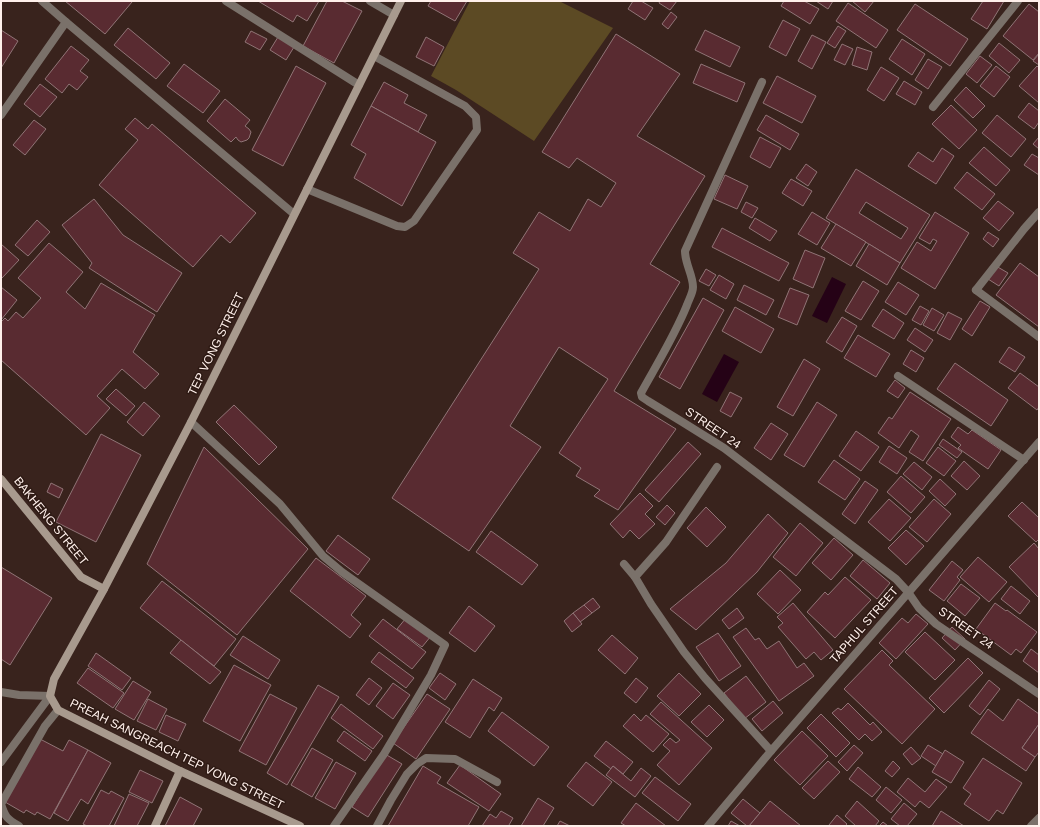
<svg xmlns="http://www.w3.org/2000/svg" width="1040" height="827" font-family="Helvetica,sans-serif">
<rect width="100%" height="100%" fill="#39231d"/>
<path fill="#5c4a24" d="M470,1H559L613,28L534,141L456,90L431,76Z"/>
<g fill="#250216">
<path d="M832,277L846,284L827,323L812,316Z"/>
<path d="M724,354L739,362L717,402L702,394Z"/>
</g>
<g fill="#592b31" stroke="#907476" fill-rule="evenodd">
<path d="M65,1H131L132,2L105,34Z"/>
<path d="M258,1H319L307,21L297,15L293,22Z"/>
<path d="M327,1H342L362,11L334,63L303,46Z"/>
<path d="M431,1H467L455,21L428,6Z"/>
<path d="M633,1H641L653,8L645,20L628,9Z"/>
<path d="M660,1H677L670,10L659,3Z"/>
<path d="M784,1H804L819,9L810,24L781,6Z"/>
<path d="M816,1H833L828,9Z"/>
<path d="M852,1H874L865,12Z"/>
<path d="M983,1H1004L987,29L971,19Z"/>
<path d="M848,3L888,30L876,48L836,21Z"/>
<path d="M915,4L968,39L950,66L897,30Z"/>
<path d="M1029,4L1039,12V53L1033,60L1003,36Z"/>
<path d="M671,12L677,17L668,29L662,24Z"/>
<path d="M783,20L800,29L786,56L769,47Z"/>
<path d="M838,26L846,31L835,48L827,43Z"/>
<path d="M128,28L170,63L156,79L114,45Z"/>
<path d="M1,30L18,41L1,68Z"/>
<path d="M705,30L740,47L730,67L695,50Z"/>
<path d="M251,31L267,39L260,50L245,42Z"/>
<path d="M616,34L680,74L637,136L705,176L650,264L680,282L614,391L676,429L618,510L594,496L600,490L576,476L581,468L559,453L608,379L559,347L510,426L541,447L469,551L392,498L539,269L513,253L539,212L570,231L588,199L601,207L616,183L577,158L569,168L542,152Z"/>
<path d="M812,35L826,42L812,69L798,61Z"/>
<path d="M278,37L294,47L286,60L270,50Z"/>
<path d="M426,37L444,47L434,66L416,57Z"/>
<path d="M902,39L925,54L912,75L889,59Z"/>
<path d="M999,43L1020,60L1009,73L989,56Z"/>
<path d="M842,44L853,49L845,65L834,60Z"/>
<path d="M71,46L89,60L80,71L88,77L77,90L69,84L62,93L45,79Z"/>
<path d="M857,47L872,52L867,70L852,65Z"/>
<path d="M1039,54V65L1033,61Z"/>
<path d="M980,56L992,65L977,83L966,74Z"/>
<path d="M928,59L942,67L928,89L915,80Z"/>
<path d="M184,64L220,91L203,113L167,86Z"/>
<path d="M701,64L745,83L737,102L693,83Z"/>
<path d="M296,66L326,83L283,166L252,150Z"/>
<path d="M996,66L1010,77L994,97L980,86Z"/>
<path d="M1037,66L1039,68V103L1019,86Z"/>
<path d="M881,67L899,78L884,101L867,90Z"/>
<path d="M777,76L816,96L802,123L763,103Z"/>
<path d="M904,81L922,92L915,105L896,94Z"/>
<path d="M384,82L408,95L404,103L427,115L418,132L371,106Z"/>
<path d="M40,84L57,97L40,117L24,104Z"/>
<path d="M966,87L985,106L973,118L954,100Z"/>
<path d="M225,99L250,120L245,126L249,129L251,132L249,138L247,140L241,142L238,140L236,137L231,142L207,121Z"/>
<path d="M1029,103L1039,111V122L1034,129L1018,117Z"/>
<path d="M951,105L977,130L959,149L932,124Z"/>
<path d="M371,106L436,142L402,206L354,178L366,154L351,145Z"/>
<path d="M766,115L799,134L790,150L757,130Z"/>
<path d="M997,115L1026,139L1011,157L982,133Z"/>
<path d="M135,118L148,129L152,124L256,213L230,243L221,235L193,267L99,185L138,140L125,129Z"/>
<path d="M34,120L46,129L25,155L13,145Z"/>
<path d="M760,137L781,148L770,168L750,157Z"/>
<path d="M1039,137V149L1033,144Z"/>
<path d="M984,147L1010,170L996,186L969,163Z"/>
<path d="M942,148L954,156L936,184L908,166L918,152L933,162Z"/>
<path d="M1032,154L1039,158V175L1024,165Z"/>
<path d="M806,164L817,172L808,186L796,178Z"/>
<path d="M856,169L930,215L900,263L826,218ZM866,202L908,228L901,239L859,213Z"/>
<path d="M967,172L995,194L982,210L954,188Z"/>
<path d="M725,175L748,186L737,209L714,199Z"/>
<path d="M791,179L812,191L803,206L782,193Z"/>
<path d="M94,199L123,235L182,273L157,312L89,268L92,263L62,225Z"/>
<path d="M998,201L1014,213L999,231L983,218Z"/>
<path d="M746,202L758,208L752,218L741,212Z"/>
<path d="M812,212L830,223L817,245L798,234Z"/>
<path d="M935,212L969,233L935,289L901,268L917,242L931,251L937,241L933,239L930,244L919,238Z"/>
<path d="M755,218L777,231L770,241L749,228Z"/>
<path d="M37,220L50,232L28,256L15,245Z"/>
<path d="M836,224L866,242L851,266L821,248Z"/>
<path d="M722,228L789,263L779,281L712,247Z"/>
<path d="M988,232L999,239L993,247L983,239Z"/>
<path d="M49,243L83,272L66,292L85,309L101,283L155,315L133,352L159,374L145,389L122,369L97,396L110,408L86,435L1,360V322L5,318L8,321L16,312L23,318L41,298L18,278Z"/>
<path d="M1,244L19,260L2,278L1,277Z"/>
<path d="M869,244L900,263L887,285L856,266Z"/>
<path d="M805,250L825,258L813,288L793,279Z"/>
<path d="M1020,263L1039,277V327L996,295Z"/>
<path d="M996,266L1008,273L999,286L988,279Z"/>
<path d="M706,269L716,275L709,286L699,281Z"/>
<path d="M719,275L734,284L726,299L710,290Z"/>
<path d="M863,281L879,291L861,320L845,311Z"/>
<path d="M898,282L919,295L906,315L885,302Z"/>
<path d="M744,285L774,300L766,315L737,300Z"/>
<path d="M1,287L17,300L1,320Z"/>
<path d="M790,288L809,295L797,325L778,317Z"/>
<path d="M703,298L724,310L680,389L659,377Z"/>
<path d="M980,301L990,307L972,336L962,329Z"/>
<path d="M920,306L929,311L921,325L912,320Z"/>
<path d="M735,307L774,329L761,353L722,331Z"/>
<path d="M932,308L944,315L934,331L923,325Z"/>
<path d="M883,309L904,323L894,339L872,326Z"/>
<path d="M948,312L962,319L950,340L937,333Z"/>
<path d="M842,317L857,326L842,352L826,342Z"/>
<path d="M915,328L933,340L925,352L907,340Z"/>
<path d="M858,335L890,354L876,377L844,358Z"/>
<path d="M1009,347L1025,357L1015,372L999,362Z"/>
<path d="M911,350L924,358L916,372L903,364Z"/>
<path d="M804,359L820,369L793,416L777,407Z"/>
<path d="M955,363L1008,400L991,426L937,389Z"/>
<path d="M1020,373L1039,387V407L1037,410L1008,388Z"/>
<path d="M895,380L905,388L898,398L887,391Z"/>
<path d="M116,389L135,406L126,416L106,399Z"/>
<path d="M730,392L742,398L731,417L720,411Z"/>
<path d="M910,392L951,419L923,461L909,452L919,436L911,430L899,448L878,433L889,417L892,419Z"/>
<path d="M144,402L160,416L143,436L127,422Z"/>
<path d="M817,402L837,415L804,467L784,455Z"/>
<path d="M234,405L277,447L259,465L216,422Z"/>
<path d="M771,423L788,434L771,460L754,448Z"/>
<path d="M958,427L968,434L972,430L1001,450L988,469L958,448L961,445L951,437Z"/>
<path d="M856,431L879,447L861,471L839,456Z"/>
<path d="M101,434L141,455L96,542L56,522Z"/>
<path d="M943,439L962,452L957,458L939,445Z"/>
<path d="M688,442L701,454L659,502L645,490Z"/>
<path d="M889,446L907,458L897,474L879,462Z"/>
<path d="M204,447L308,549L237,635L147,564Z"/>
<path d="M938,447L956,461L944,476L926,463Z"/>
<path d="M834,460L860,479L845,500L818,482Z"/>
<path d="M964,461L980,476L967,490L951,476Z"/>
<path d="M914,462L932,477L922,490L903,474Z"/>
<path d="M901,476L925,497L911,513L887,492Z"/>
<path d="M940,479L956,494L945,506L929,491Z"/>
<path d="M865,481L878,490L855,524L842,514Z"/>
<path d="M51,483L63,489L59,498L47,492Z"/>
<path d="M640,493L653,506L645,514L655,524L639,539L630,530L623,538L610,524Z"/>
<path d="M889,499L911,518L890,541L868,522Z"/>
<path d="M934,499L951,514L927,542L909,527Z"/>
<path d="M1022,502L1039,518V539L1036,542L1008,516Z"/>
<path d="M667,505L675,513L665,525L656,517Z"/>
<path d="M706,507L726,527L707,547L687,528Z"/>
<path d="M768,514L788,533L757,572L696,630L670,609L726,563Z"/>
<path d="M800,523L823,543L796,576L773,557Z"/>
<path d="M906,530L924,546L906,565L888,548Z"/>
<path d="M491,531L538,565L522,585L476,552Z"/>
<path d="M338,535L370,559L358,575L326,551Z"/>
<path d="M834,538L853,555L831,580L812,563Z"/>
<path d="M1034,543L1039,549V598L1009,567Z"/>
<path d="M978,557L1007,582L989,602L960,577Z"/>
<path d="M316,558L366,596L351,615L361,624L350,638L290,591Z"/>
<path d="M863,560L890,583L877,599L850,576Z"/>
<path d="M952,561L963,570L957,577L960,580L944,601L929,590Z"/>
<path d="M1,567L52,598L10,665L1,659Z"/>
<path d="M780,570L801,590L778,614L757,594Z"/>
<path d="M845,577L871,600L835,638L807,612L825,592L828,595Z"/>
<path d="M162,581L236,639L214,666L140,608Z"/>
<path d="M961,584L980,598L965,616L947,601Z"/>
<path d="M1011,586L1030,601L1020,614L1001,599Z"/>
<path d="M593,598L600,607L592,613L584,605Z"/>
<path d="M793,603L833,650L821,660L814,652L806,659L778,627L783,623L777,617Z"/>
<path d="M995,603L1006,611L1007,610L1037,632L1021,653L1016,649L1011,655L976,629Z"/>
<path d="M584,605L592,613L580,622L573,613Z"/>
<path d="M469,606L495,626L475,652L449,633Z"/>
<path d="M737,608L744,618L729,629L722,620Z"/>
<path d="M573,613L582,624L572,632L564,621Z"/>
<path d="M916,614L928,624L896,659L879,643L902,618L908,623Z"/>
<path d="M406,618L431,636L422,647L397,629Z"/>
<path d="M383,619L426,652L412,669L369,636Z"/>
<path d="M952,627L965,639L955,650L942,638Z"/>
<path d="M746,628L755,640L759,638L767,649L779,641L797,668L804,663L814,676L779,701L733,637Z"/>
<path d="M925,632L955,660L935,680L905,652Z"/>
<path d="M718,633L741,666L719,681L696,647Z"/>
<path d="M612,635L638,658L625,674L598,650Z"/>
<path d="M243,636L280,660L268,679L230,655Z"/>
<path d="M181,640L221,672L210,684L170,653Z"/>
<path d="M1031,649L1039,655V673L1023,661Z"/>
<path d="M882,650L893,661L889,665L935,709L902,744L844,689Z"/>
<path d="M379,652L414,678L406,688L371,662Z"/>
<path d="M96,653L131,678L122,690L88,666Z"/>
<path d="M968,658L983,673L944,713L929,698Z"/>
<path d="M234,665L271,685L240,741L203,721Z"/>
<path d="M88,668L124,693L113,708L77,683Z"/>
<path d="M440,673L456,684L445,700L429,688Z"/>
<path d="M679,673L701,694L679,716L657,696Z"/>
<path d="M746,676L766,702L744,719L724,693Z"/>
<path d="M369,678L382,688L369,705L356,695Z"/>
<path d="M636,678L648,688L636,703L624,693Z"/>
<path d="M473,679L502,698L494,711L489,707L470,738L445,722Z"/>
<path d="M989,680L1000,689L980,715L969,706Z"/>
<path d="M133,681L151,692L134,720L115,709Z"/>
<path d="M393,683L410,695L393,719L376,706Z"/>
<path d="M318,685L339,697L287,785L267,773Z"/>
<path d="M270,694L297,708L266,765L239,751Z"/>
<path d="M427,694L450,709L416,759L393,743Z"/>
<path d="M148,699L167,709L156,730L137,721Z"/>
<path d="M1018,699L1039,714V724L1022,748L1035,757L1026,771L971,733L988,709L1003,721Z"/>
<path d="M773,701L783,713L762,731L752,719Z"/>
<path d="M661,702L712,748L679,785L657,765L670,751L663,745L670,738L676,743L680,740L650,714Z"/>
<path d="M848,703L870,725L873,722L882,732L872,741L865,734L859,740L832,713L838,708L841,710Z"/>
<path d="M341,704L383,736L373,749L331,718Z"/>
<path d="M709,705L724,720L707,737L691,722Z"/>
<path d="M502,712L549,747L534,766L488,731Z"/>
<path d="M634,714L641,721L646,715L669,734L653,752L623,726Z"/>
<path d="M821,714L850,743L836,757L807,728Z"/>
<path d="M166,715L186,724L178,741L159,732Z"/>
<path d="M1039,724V752L1035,757L1022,748Z"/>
<path d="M344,731L372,751L365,761L337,741Z"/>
<path d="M802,731L828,756L800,785L774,760Z"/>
<path d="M40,739L63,751L69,740L88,750L50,819L37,812L35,815L26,810L24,813L5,802Z"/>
<path d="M606,741L633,762L623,774L613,766L611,769L594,756Z"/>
<path d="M854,745L863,753L847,771L838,762Z"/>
<path d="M928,745L943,754L936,766L921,756Z"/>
<path d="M911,747L921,758L912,765L903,754Z"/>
<path d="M312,748L333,760L312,797L291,785Z"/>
<path d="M88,750L111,763L88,804L81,799L68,821L54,813Z"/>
<path d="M945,750L964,762L951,783L932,772Z"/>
<path d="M385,754L402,764L368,817L352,807Z"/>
<path d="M983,758L1022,783L1003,814L997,810L989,821L964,804L971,794L963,788Z"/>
<path d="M828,761L840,772L814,799L802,788Z"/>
<path d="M893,761L900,768L892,777L885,771Z"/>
<path d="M336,762L356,773L335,809L315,798Z"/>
<path d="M586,762L612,782L593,806L567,786Z"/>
<path d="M460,765L501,794L489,811L447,783Z"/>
<path d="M423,766L441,777L437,783L479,807L468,826H388Z"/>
<path d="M613,766L631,781L641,768L651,776L635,797L606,775Z"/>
<path d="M858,767L881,787L872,797L849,779Z"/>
<path d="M140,770L163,781L152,803L129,792Z"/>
<path d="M655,777L691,804L678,821L642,793Z"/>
<path d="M908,778L925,792L936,779L947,787L929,808L920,801L915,807L897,792Z"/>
<path d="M886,787L902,800L891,813L876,800Z"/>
<path d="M101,790L109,794L111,791L124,798L109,826H87L83,824Z"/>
<path d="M129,794L149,803L137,826H114Z"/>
<path d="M180,797L202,809L193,826H165Z"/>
<path d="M538,798L554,808L543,826H521Z"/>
<path d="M743,799L760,813L749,826H747L731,813Z"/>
<path d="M770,801L801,826H749Z"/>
<path d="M857,801L879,821L875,826H856L845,816Z"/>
<path d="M636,803L666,826H626L621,823Z"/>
<path d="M904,803L917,814L907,826H900L891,819Z"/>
<path d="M501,811L513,818L509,825L510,826H482L490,814L496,818Z"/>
<path d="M941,811L964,826H932Z"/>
<path d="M837,815L847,824L845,826H830L829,825Z"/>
<path d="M560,821L570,826H557Z"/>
<path d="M731,821L740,826H728Z"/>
<path d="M883,822L888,826H879Z"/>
</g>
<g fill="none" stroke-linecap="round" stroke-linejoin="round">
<g stroke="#7a716a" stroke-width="8">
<path d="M226,1L359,85"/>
<path d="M307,189L397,226L405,227L414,221L477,130L476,117L465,106L374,56"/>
<path d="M976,290L1039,337"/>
<path d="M898,376L1024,460"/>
<path d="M191,422L280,504L323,556L342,572L445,645L431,675L384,754L334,826"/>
<path d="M908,592L919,608L936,624L1039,694"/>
<path d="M1,762L50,696"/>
<path d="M19,826C7,819 5,817 1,804L45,726L58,710"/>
<path d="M1031,826L1039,818"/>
</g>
<g stroke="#7a716a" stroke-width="8">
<path d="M42,1L66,22L294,214"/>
<path d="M370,1L394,15"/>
<path d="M762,82L685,251C685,264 693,275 693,287C693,293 689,299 687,305C675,335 657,364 641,393L642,397L648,401L684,423L724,448L896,579L908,592"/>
<path d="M933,107L1018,1"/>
<path d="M1,115L66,22"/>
<path d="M976,290L1024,229L1039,212"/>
<path d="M624,564L635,577L651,604L684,652L705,678L771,751"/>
<path d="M635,577L666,542L717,467"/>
<path d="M1,692L19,695L50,696"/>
<path d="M377,826L391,800L407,774L417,764L426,758L455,759L497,782"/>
<path d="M708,826L771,751L1039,442"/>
</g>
<g stroke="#a89a8e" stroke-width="8">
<path d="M1,479L81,577L104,589"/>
<path d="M155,826L180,771"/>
<path d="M300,826L180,771L58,710L50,696L54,679L104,589L191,422L401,1"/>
</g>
</g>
<g text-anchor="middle" stroke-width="3" stroke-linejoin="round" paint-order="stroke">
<g font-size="12" fill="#fff0eb" stroke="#2e1a14">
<text transform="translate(216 344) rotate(-64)" y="4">TEP VONG STREET</text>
<text transform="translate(713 428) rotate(34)" y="4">STREET 24</text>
<text transform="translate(51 521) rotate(51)" y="4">BAKHENG STREET</text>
<text transform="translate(864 625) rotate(-49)" y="4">TAPHUL STREET</text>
<text transform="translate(966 628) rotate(35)" y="4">STREET 24</text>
<text transform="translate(177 754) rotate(26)" y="4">PREAH SANGREACH TEP VONG STREET</text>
</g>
</g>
<rect width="1040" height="827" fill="none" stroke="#fff0eb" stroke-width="4"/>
</svg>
